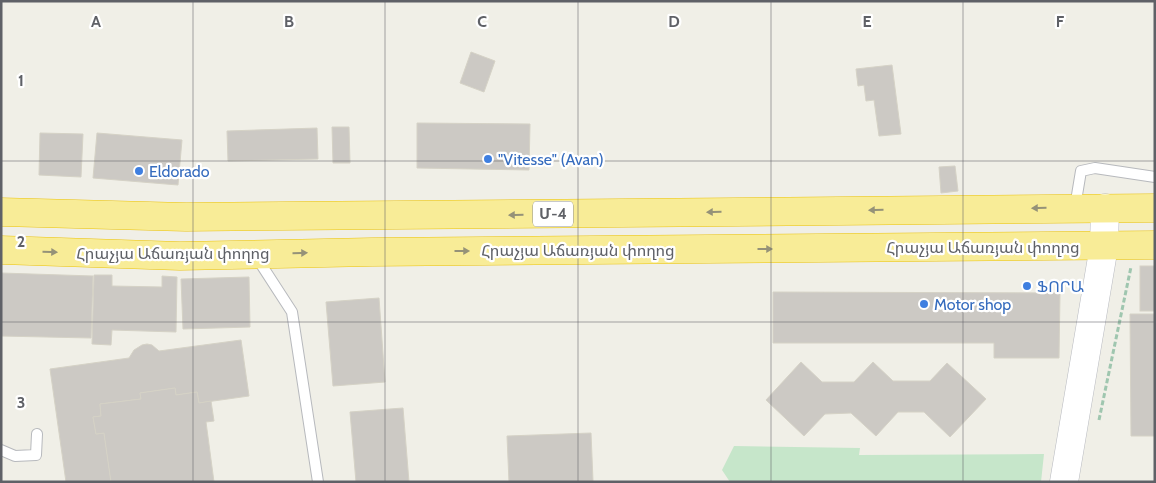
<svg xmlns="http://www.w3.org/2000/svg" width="1156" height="483" font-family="Cabin,'Noto Sans Armenian',sans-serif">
<rect width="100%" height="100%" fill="#f0efe7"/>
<path fill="#c6e6ca" d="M734,446L860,448L859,455L1044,454L1041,482H730L722,470Z"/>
<g fill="#ccc9c4" stroke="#d5d2c6">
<path d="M471,52L495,61L484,92L460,83Z"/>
<path d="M892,65L901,134L879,136L874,100L866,101L864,85L858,86L856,69Z"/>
<path d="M417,123L530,124L529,170L417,168Z"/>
<path d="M332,127H349L350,163H333Z"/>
<path d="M317,128L318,159L228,161L227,131Z"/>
<path d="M40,133L83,134L81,177L39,175Z"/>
<path d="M97,133L182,140L178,185L93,178Z"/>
<path d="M955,166L958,191L941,193L939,167Z"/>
<rect x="1140" y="266" width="15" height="45"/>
<path d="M1,273L93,276L91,338L1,336Z"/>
<path d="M94,275H112V286L162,287V276L177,277L176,332L112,330L111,345L92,344Z"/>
<path d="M249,277L250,327L183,329L181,279Z"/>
<path d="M773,292L1060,293L1059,358H994V343H773Z"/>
<path d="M379,298L385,382L333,386L326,302Z"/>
<path d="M1130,314H1155V436H1131Z"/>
<path d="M241,340L249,396L199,403L197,392L176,395L175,388L140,393L141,399L100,404L101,416L93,417L96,434L104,433L111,482H66L50,369L129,358L134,350L142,345L147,344L152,345L159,351Z"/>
<path d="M801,362L822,382H854L873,362L893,381H930L947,363L986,399L950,437L924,412H898L876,436L851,413L825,414L804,436L766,400Z"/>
<path d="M175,388L176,395L197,392L199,403L211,401L214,421L206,422L214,482H111L104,433L96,434L93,417L101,416L100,404L141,399L140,393Z"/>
<path d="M403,408L409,482H356L350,412Z"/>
<path d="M591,433L593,481L509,482L507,436Z"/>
</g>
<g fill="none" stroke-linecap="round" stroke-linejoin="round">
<g stroke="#b7b9bd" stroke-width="12">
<g id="lane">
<path d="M1075,207L1081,171L1095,168L1155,177"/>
<path d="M257,258L292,312L318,482"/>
<path d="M1,450L15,456L36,455L37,434"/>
</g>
</g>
<g stroke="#b8bac0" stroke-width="29">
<path id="secondary" d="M1064,482L1104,246L1105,208"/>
</g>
<g stroke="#ebc30c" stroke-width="29">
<g id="highway">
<path d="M1,212L186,217L1155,208"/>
<path d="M1,250L180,256L372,252L1155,245"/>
</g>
</g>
<path stroke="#9fc6af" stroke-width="3" stroke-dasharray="5 2.5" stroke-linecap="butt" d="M1099,420L1131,267"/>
<use href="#lane" stroke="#fff" stroke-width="10"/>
<use href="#secondary" stroke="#fff" stroke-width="28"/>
<use href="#highway" stroke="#f8ec97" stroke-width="28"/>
</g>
<defs><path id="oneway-solid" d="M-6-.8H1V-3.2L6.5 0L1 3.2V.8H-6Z" transform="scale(1.25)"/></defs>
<g fill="#959278">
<use href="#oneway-solid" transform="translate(1039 208) rotate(179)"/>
<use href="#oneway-solid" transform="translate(876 210) rotate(179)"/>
<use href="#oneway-solid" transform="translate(714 212) rotate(179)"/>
<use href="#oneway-solid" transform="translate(516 215) rotate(179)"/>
<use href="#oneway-solid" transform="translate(765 249)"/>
<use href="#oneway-solid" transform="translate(462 251)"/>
<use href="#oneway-solid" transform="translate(50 252) rotate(2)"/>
<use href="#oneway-solid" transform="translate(300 253) rotate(-1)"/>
</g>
<path fill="none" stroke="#5f6167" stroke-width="1" stroke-opacity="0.55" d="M193,1V482M385,1V482M578,1V482M771,1V482M963,1V482M1,161H1155M1,322H1155"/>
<g fill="#3f7fe0" stroke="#fff" stroke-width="2">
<circle cx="488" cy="159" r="5"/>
<circle cx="139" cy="171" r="5"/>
<circle cx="1027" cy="286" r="5"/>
<circle cx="924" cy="304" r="5"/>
</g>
<g text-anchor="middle" stroke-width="4.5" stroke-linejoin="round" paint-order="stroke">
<rect fill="#fff" stroke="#8f9095" stroke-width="1" x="533" y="201.5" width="40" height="25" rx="4"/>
<g font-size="15" font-weight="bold" fill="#5f6167">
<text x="553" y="219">Մ-4</text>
</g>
<g font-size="16" fill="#366cbe" stroke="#fff" text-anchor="start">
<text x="498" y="165">"Vitesse" (Avan)</text>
<text x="149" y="177">Eldorado</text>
<text x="1037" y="292">ՖՈՐԱ</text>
<text x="934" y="310">Motor shop</text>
</g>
<g font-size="16" fill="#5f6167" stroke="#fff">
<text x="983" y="253">Հրաչյա Աճառյան փողոց</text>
<text x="578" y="256">Հրաչյա Աճառյան փողոց</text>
<text x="173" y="259">Հրաչյա Աճառյան փողոց</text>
</g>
</g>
<g font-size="16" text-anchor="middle" font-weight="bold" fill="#5f6167" stroke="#fff" stroke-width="4.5" stroke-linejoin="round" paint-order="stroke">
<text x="96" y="27">A</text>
<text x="289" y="27">B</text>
<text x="482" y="27">C</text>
<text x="674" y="27">D</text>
<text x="867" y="27">E</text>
<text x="1060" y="27">F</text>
<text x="21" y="86">1</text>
<text x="21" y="247">2</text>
<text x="21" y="408">3</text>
</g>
<rect width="1156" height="483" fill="none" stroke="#5f6167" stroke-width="5"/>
</svg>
